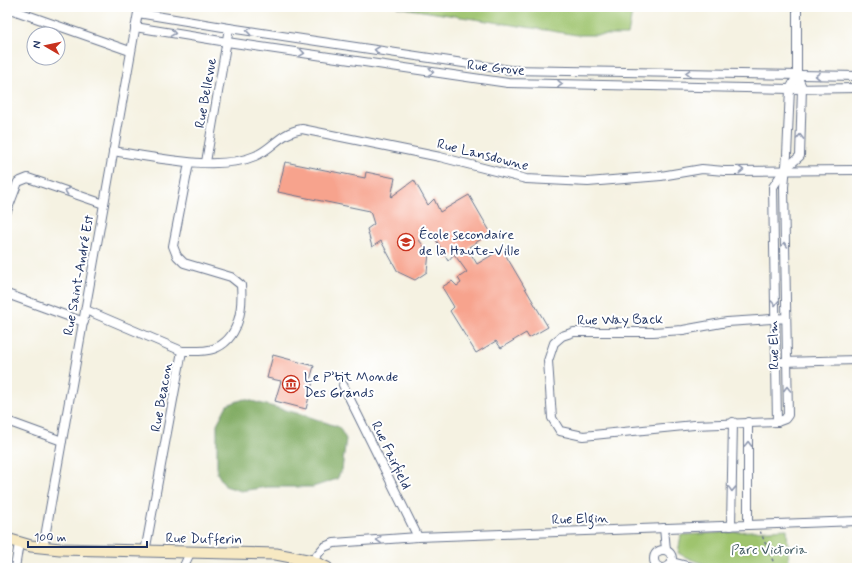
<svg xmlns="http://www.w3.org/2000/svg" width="864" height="575" font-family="Mynerve,sans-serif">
<rect width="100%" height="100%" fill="#fff"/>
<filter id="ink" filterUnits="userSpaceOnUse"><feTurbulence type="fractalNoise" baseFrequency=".025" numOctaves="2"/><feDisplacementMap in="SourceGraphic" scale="8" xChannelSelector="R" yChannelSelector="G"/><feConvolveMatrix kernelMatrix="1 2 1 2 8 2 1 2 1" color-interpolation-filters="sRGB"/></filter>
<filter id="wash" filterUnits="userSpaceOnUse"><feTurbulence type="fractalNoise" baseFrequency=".012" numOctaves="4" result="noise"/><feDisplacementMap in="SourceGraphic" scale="16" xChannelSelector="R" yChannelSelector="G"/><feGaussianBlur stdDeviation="0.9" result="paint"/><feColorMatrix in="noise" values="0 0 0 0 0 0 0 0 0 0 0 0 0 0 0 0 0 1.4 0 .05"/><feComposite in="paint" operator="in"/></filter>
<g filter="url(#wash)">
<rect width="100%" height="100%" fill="#f5f2e2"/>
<g fill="#9fc46e" stroke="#5d7a66">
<path d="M397,7H633L628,35H577Z"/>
<path d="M787,529L789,568C751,568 712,573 678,553L681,535Z"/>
</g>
<path fill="#7faa61" stroke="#4d6c60" d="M244,399L304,415L339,427L346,439L342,470L337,479L313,487H267L241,491L225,486L217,473V424L227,405Z"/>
<g id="blocks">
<g fill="#f7a38d">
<path d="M285,162L365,178L366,172L395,178L391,197L414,180L428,205L434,199L440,212L469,195L491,233L469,247L471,254L477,264L502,249L548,327L529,338L526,333L501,348L496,341L476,353L450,311L454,307L442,287L452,281L457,286L461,283L458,278L467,272L454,254L448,261L431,231L419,240L429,253L427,272L415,280L398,272L381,241L372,247L367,229L374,224L370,211L278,192Z"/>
<path d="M273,355L314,366L310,380L313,381L306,409L275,401L281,381L267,378Z"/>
</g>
</g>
</g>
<g filter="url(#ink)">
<use href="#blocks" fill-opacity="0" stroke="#67738c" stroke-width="1"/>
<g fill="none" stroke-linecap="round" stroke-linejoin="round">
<g stroke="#67738c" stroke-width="10">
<g id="minor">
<path d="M7,8L130,51"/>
<path d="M138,13L229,28L510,70L857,76"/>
<path d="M135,27L227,42L508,83L790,89L857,88"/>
<path d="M113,151C152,157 219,172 255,156C274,148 279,133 302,129L440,157L526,179L588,182L661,176L702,169L724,171L857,170"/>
<path d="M206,162L229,28"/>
<path d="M7,211L18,182L28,178L104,204"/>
<path d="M7,294L84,322"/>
<path d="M86,310L182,351L145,552"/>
<path d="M786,318L727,322L683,330L653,332H574L562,336L554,343L548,361L552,418L560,431L583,436L694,425L777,422L785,419L788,415L784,187L787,155L790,89L797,76"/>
<path d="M182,351C192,351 204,352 213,349C239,340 243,309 241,285L231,277L184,263L177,256L173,246L189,163"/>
<path d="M782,362L857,360"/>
<path d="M343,385L418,537"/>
<path d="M7,421L62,441"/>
<path d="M777,422L773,187L785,169L800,156L802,87L797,76V7"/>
<path d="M748,525V422"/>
<path d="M731,526L733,422"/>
<path d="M664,528L666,550"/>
<path d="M43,548L139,7"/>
<circle cx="663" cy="559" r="9"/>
<path d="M312,561L324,547L334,543L418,537L857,521"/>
<path d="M672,562L695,568"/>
<path d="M15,568L19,543"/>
<path d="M183,568L190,553"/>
</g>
</g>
<g stroke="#67738c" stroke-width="13">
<path id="secondary" d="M7,539L31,546L60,549L276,554L312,561L327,568"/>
</g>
<path stroke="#67738c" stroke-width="1.5" stroke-dasharray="3 3" stroke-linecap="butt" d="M760,531L776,568"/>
<use href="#minor" stroke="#fff" stroke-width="8"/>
<use href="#secondary" stroke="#f7e9c3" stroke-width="11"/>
</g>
<defs><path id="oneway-chevron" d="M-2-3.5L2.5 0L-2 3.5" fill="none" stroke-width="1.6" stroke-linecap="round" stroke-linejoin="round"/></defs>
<g stroke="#8d97ae">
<use href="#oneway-chevron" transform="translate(249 31) rotate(-172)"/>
<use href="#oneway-chevron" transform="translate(173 33) rotate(10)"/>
<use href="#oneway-chevron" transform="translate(377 50) rotate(-172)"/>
<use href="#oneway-chevron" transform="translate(302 53) rotate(8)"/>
<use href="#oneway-chevron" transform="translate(431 72) rotate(8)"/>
<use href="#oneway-chevron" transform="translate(688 73) rotate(-179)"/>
<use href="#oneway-chevron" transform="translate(818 76) rotate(-179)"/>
<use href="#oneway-chevron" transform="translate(560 84) rotate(1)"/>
<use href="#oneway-chevron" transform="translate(800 137) rotate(-89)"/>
<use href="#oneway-chevron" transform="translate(741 170) rotate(-1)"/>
<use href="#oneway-chevron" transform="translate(67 191) rotate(-161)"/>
<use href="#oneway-chevron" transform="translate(784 245) rotate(-90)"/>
<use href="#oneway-chevron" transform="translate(775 303) rotate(89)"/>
<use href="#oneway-chevron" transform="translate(787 389) rotate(-91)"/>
<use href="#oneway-chevron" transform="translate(748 444) rotate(-89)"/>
<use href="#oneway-chevron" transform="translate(732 489) rotate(92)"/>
<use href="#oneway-chevron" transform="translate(379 540) rotate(176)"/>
</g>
</g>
<defs>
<g id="school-ring" transform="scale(0.9)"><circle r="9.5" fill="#fff" stroke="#c8321e" stroke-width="1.5"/><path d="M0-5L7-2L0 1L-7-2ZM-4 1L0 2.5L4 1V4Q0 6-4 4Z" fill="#c8321e"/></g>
<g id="museum-ring" transform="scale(0.9)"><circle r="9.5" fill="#fff" stroke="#c8321e" stroke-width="1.5"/><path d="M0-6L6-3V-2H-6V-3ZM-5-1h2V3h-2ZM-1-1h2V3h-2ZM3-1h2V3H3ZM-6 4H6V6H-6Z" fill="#c8321e"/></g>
</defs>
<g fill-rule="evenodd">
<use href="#school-ring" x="406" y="242"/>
<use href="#museum-ring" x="291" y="384"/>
</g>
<g text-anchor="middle" stroke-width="4" stroke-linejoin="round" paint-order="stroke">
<g font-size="14" fill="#1b2f5e" stroke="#fff">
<text transform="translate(496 67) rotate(6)" y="5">Rue Grove</text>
<text transform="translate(205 93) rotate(-80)" y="5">Rue Bellevue</text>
<text transform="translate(483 154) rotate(14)" y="5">Rue Lansdowne</text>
<text transform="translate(78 275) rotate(-80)" y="5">Rue Saint-André Est</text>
<text transform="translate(620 319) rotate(-1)" y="5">Rue Way Back</text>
<text transform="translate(773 345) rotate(-91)" y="5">Rue Elm</text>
<text transform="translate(161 397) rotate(-80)" y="5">Rue Beacon</text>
<text transform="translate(392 455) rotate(64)" y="5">Rue Fairfield</text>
<text transform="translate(580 518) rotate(-2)" y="5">Rue Elgin</text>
<text transform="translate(204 538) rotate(1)" y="5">Rue Dufferin</text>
</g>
<g font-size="14" fill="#1b2f5e" stroke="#fff" text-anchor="start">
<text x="419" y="239">École secondaire<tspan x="419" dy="16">de la Haute-Ville</tspan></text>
<text x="304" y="381">Le P’tit Monde<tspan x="304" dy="16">Des Grands</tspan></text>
</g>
<g font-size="14" fill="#435c63" stroke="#fff">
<text x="769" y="554">Parc Victoria</text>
</g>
</g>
<rect width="864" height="575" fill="none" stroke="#fff" stroke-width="24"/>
<g transform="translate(46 46) rotate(279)"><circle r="19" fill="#ffffff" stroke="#a4acbf"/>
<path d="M0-3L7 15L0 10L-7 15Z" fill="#c8321e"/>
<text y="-6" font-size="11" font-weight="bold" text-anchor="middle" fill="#1b2f5e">N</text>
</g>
<path d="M28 541v6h119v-6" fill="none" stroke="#1b2f5e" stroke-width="2"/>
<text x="34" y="541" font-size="12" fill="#1b2f5e" stroke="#ffffff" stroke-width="3" paint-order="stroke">100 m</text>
</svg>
